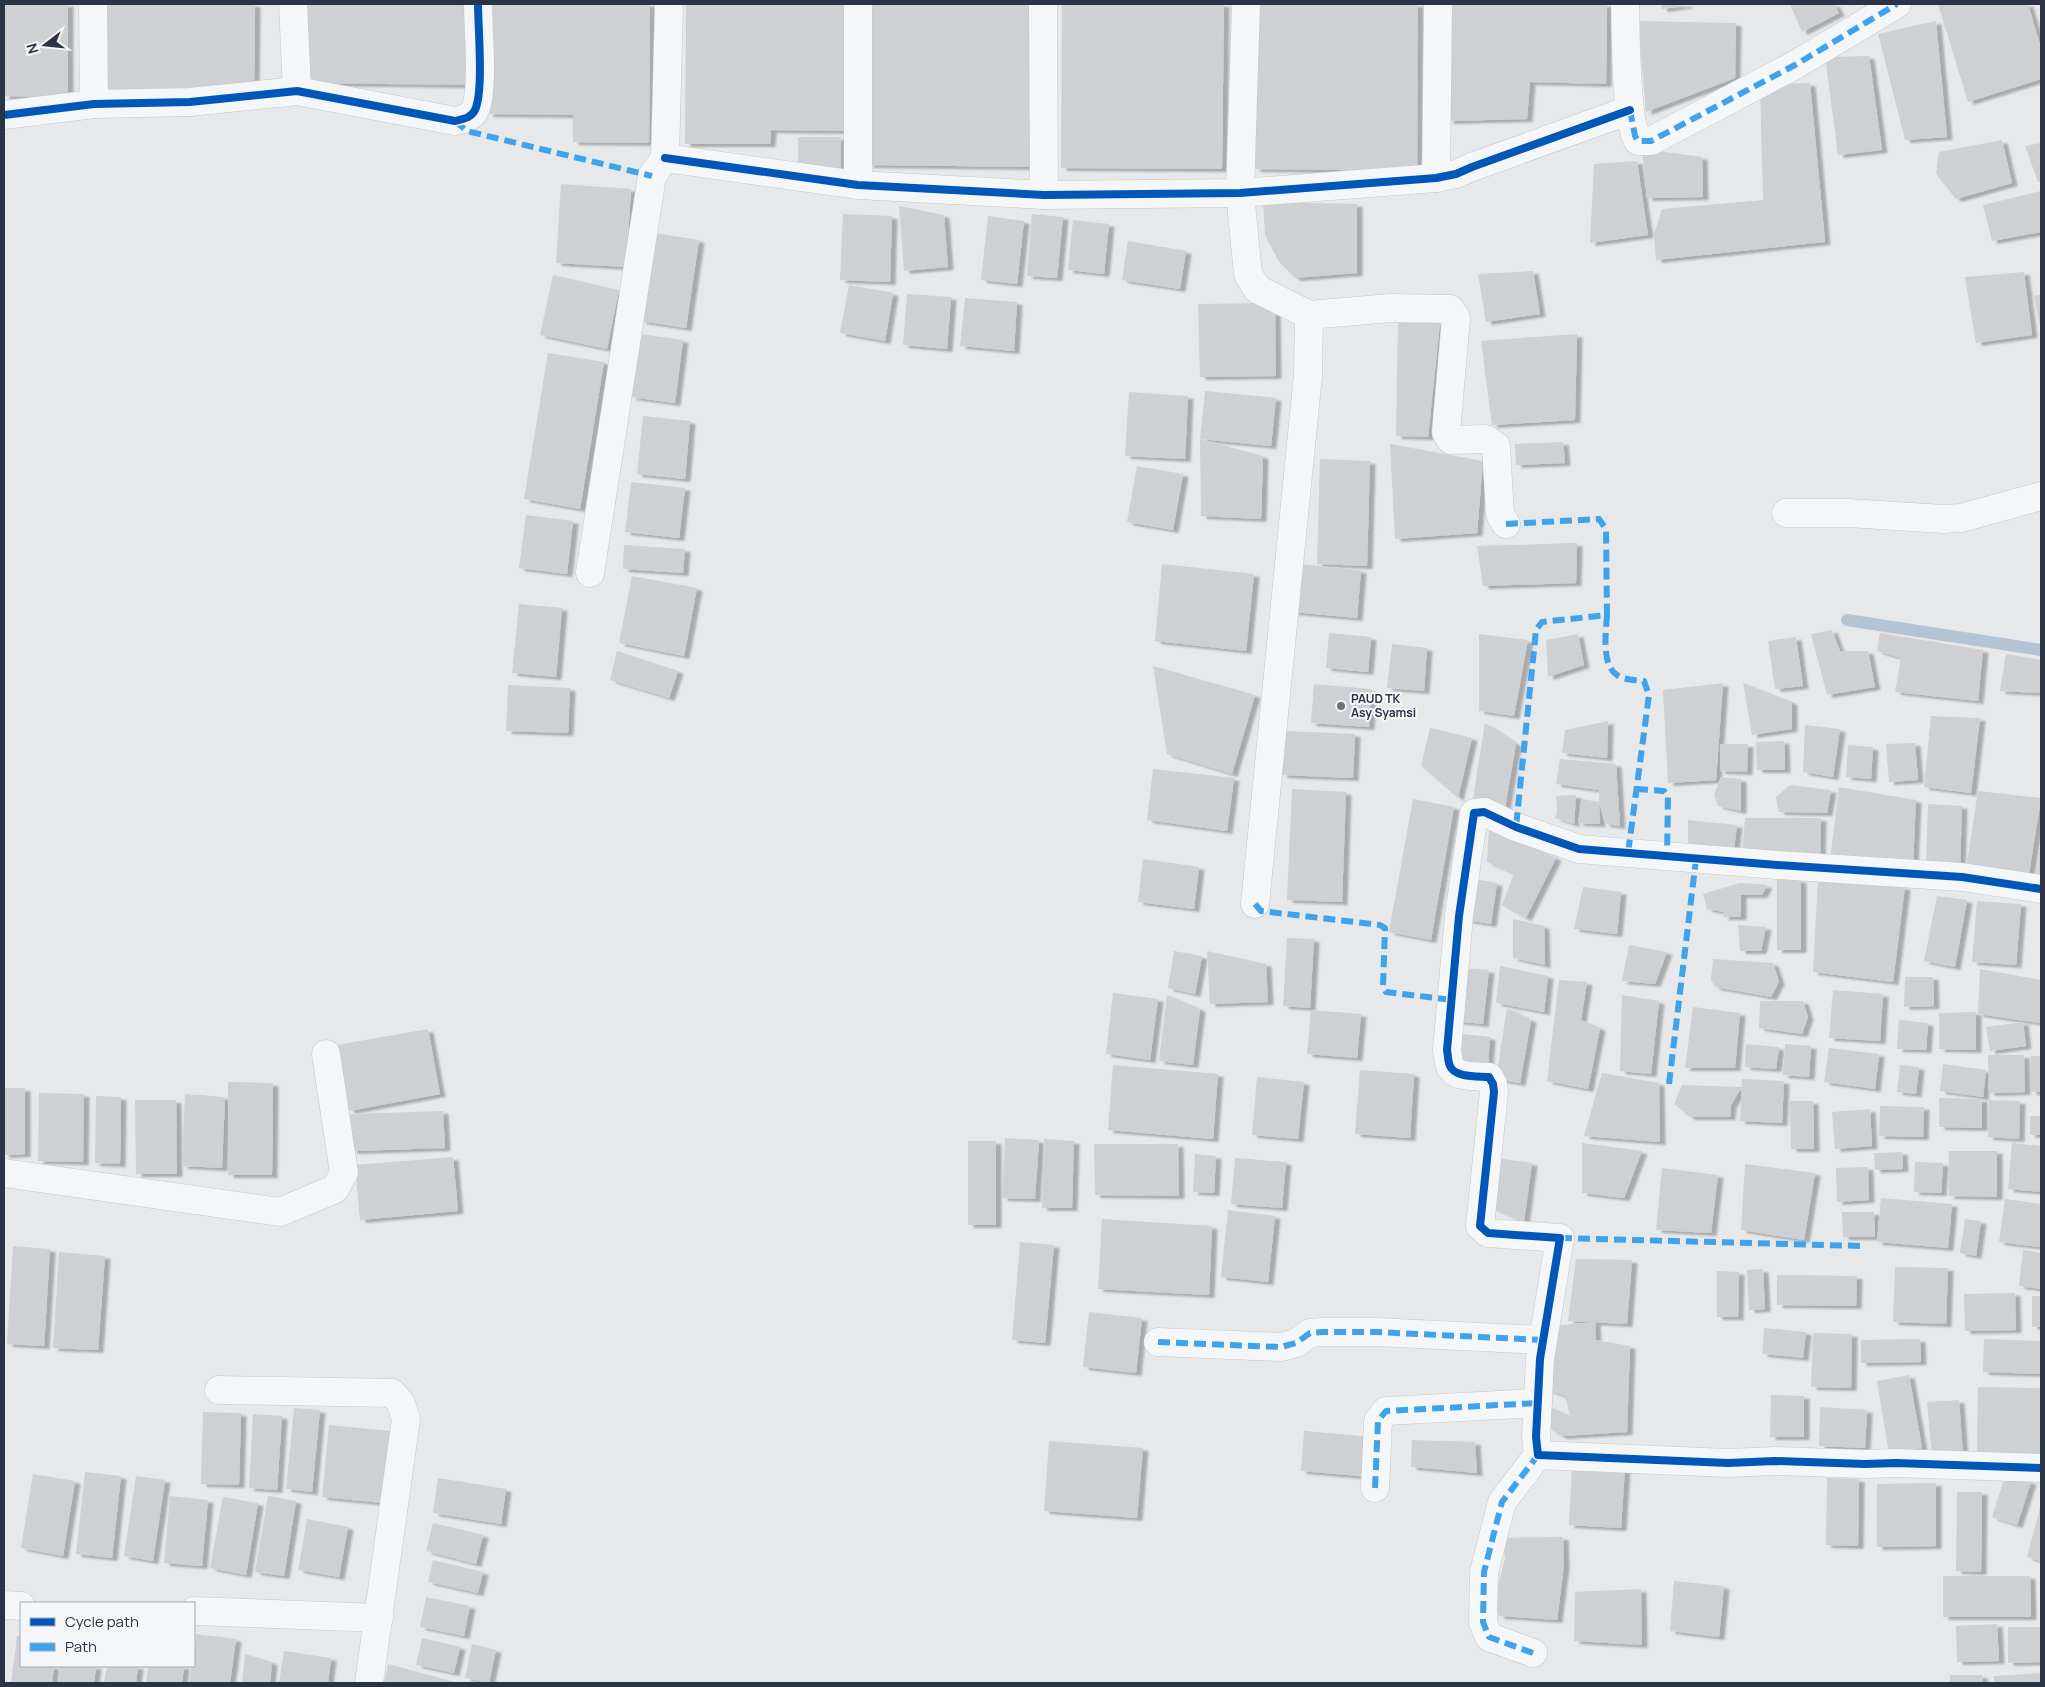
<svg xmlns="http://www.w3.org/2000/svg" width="2045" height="1687" font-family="Manrope,sans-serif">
<defs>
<filter id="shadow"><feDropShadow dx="5.5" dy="3" stdDeviation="1" flood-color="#0004"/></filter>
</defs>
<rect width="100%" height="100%" fill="#e6e8ea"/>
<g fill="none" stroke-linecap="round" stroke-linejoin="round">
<path stroke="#b4c4d5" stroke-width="12" d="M1847,620L2041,650"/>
</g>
<g fill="#ced0d3" filter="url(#shadow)">
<path d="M4,4H68V97L4,96Z"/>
<path d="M106,4H255L254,94L105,93Z"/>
<path d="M306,4H468L467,85L306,83Z"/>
<path d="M489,4H650L649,143L573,142V115L488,114Z"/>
<path d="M686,4H848L847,131L771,130L770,144H685Z"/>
<path d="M869,4H1031L1029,167L868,165Z"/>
<path d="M1062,4H1224L1222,169L1061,168Z"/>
<path d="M1257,4H1418L1417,171L1255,169Z"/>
<path d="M1446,4H1607L1606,84L1530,82L1527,119L1448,121Z"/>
<path d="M1661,4H1687L1688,5L1662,9Z"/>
<path d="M1790,4H1834L1839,13L1802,32Z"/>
<path d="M1938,4H2028L2041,48V79L1968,102Z"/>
<path d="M1638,21L1736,23L1735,78L1646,112Z"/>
<path d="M1936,21L1947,137L1905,140L1878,34Z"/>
<path d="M1869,56L1882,150L1838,155L1825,57Z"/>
<path d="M1810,83L1825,242L1656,260L1654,234L1662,209L1763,200L1760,84Z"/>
<rect x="798" y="137" width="43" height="31"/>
<path d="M2002,140L2012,183L1956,199L1936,174L1939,152Z"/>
<path d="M2041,143V182H2038L2025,146Z"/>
<path d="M1642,149L1702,157L1703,197L1647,198Z"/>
<path d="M1637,161L1648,235L1590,243L1594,164Z"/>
<path d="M561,184L631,189L626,267L556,263Z"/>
<path d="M2041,191V232L1992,241L1983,205Z"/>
<path d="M1263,202L1357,204V273L1295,278L1279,262L1265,235Z"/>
<path d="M899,206L944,215L948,267L904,271Z"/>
<path d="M843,214L892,216L890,282L840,280Z"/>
<path d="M1032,214L1063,217L1057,278L1027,276Z"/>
<path d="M988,216L1024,221L1017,284L981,280Z"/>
<path d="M1073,220L1109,224L1104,274L1068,270Z"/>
<path d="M654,233L699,240L686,328L641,321Z"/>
<path d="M1128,241L1186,251L1180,289L1122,280Z"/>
<path d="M1533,271L1540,314L1486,322L1478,274Z"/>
<path d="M2024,272L2032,335L1976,343L1965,277Z"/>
<path d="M553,275L619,290L607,349L540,335Z"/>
<path d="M849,285L893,293L885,341L840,333Z"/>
<path d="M907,294L951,297L947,349L903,345Z"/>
<path d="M2041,295V326H2040L2034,296Z"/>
<path d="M965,298L1017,302L1014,351L960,346Z"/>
<path d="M1275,303L1276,376L1200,377L1198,304Z"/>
<path d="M1440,322L1428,437L1396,436L1398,323Z"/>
<path d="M640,334L683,340L675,403L631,397Z"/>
<path d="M1577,334L1575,420L1492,425L1481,341Z"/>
<path d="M548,353L604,362L580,509L524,499Z"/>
<path d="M1205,391L1276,398L1271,446L1200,439Z"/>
<path d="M1129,392L1188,396L1185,459L1125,456Z"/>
<path d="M643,416L690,421L685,479L637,474Z"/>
<path d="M1200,439L1263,456L1261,519L1201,516Z"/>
<path d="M1563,442L1565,463L1516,465L1515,444Z"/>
<path d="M1390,444L1483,461L1477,533L1395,539Z"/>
<path d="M1320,459L1370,461L1367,566L1317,564Z"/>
<path d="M1137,466L1183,474L1173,530L1127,522Z"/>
<path d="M631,482L685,488L679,538L625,532Z"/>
<path d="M526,515L573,521L567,574L519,568Z"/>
<path d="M1577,543L1576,583L1483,586L1477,546Z"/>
<path d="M624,545L685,549L683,573L623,569Z"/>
<path d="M1162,564L1254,574L1246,651L1155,641Z"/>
<path d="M1297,564L1361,570L1357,618L1293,612Z"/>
<path d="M632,576L697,588L684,656L619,643Z"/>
<path d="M519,604L562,608L556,677L512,673Z"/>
<path d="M1832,630L1840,651H1868L1875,687L1827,695L1811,634Z"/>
<path d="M1329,633L1371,637L1368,672L1326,668Z"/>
<path d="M1880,633L1983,650L1978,701L1895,692L1901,658L1877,651Z"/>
<path d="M1479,634L1528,640L1514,716L1479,711Z"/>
<path d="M1578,634L1584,665L1548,677L1546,640Z"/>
<path d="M1796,637L1803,686L1775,689L1768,641Z"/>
<path d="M1392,644L1427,648L1424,691L1387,688Z"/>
<path d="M617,651L678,671L669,698L610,680Z"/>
<path d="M2006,654L2041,660V693L2000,691Z"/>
<path d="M1153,666L1255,695L1232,774L1167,754Z"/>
<path d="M1723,683L1716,780L1668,783L1663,690Z"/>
<path d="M1743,683L1792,702V729L1752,735Z"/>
<path d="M1314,684L1371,689L1369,727L1311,723Z"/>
<path d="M508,685L570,688L568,733L506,731Z"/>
<path d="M1931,716L1980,718L1971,793L1924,787Z"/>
<path d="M1608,721L1607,758L1562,753L1565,730Z"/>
<path d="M1485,723L1516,744L1505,808L1472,805Z"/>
<path d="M1805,725L1840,729L1833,777L1803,772Z"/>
<path d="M1430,728L1472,738L1458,798L1421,766Z"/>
<path d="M1284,731L1355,734L1353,778L1282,775Z"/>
<path d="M1784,741L1785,770H1757L1756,742Z"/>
<path d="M1915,743L1918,780L1889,782L1886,744Z"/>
<path d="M1720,744H1748L1747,772L1720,771Z"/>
<path d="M1848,745L1873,747L1871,779L1846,777Z"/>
<path d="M1560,759L1616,764L1620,826L1605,824L1599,802V790L1556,784Z"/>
<path d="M1153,769L1234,778L1227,831L1147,820Z"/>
<path d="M1721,777L1741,779V811L1718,806L1714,795Z"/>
<path d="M1790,785L1831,790L1827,813L1779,812L1776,797Z"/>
<path d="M1839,787L1916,800L1913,864L1830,860Z"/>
<path d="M1292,789L1346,792L1342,902L1287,900Z"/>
<path d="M1978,791L2041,798L2028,880L1966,869Z"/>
<path d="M1576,795L1574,824L1555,818L1557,811L1556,796Z"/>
<path d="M1413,799L1454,807L1431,940L1389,932Z"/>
<path d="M1582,799L1599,802L1600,824L1578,823Z"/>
<path d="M1928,804L1962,806L1960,867L1926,865Z"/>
<path d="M1745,818H1821L1820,859L1742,855Z"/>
<path d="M1688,820L1737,825L1733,856L1688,852Z"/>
<path d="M1489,829L1556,858L1526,918L1502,905L1514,873L1487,862Z"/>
<path d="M2040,847H2041V875L2037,874Z"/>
<path d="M1143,859L1199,867L1194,909L1138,902Z"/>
<path d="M1777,877L1801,880V950H1777Z"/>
<path d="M1468,878L1497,883L1491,924L1461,919Z"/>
<path d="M1818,879L1905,887L1893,982L1813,972Z"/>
<path d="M1740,883L1767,885L1762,895H1741V917H1723L1724,912L1707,909L1703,894Z"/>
<path d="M1583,887L1621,892L1617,934L1574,929Z"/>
<path d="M1937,896L1967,900L1955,967L1924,961Z"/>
<path d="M1977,901L2021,904L2016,965L1972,962Z"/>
<path d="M1513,919L1544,926L1545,965L1513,958Z"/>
<path d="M1738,925L1766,927L1761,951H1740Z"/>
<path d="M1287,938L1314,939L1310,1008L1283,1006Z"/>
<path d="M1629,945L1667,952L1655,984L1622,981Z"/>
<path d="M1174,951L1202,956L1195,994L1168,988Z"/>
<path d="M1207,951L1266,964L1268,1002L1210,1004Z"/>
<path d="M1713,959L1773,963L1779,982L1771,997L1715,987L1711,980Z"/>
<path d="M1500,966L1548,976L1544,1012L1496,1003Z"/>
<path d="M1461,968L1489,970L1483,1024L1455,1021Z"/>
<path d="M1980,969L2041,980L2040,1023L1978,1014Z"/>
<path d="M1905,977H1933L1934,1006L1904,1007Z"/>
<path d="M1559,980L1587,982L1581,1020L1600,1028L1588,1089L1547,1081Z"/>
<path d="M1833,990L1883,994L1880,1041L1829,1038Z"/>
<path d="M1113,993L1158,999L1150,1060L1106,1054Z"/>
<path d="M1167,995L1200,1009L1193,1065L1159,1061Z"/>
<path d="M1622,995L1659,1001L1651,1074L1620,1071Z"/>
<path d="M1760,1001H1803L1808,1017L1802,1034L1759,1028Z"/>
<path d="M1693,1007L1740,1013L1735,1068H1685Z"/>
<path d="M1507,1008L1531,1020L1520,1083L1496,1079Z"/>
<path d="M1311,1010L1361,1014L1357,1058L1307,1054Z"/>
<path d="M1976,1012V1050L1939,1049V1013Z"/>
<path d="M1899,1020L1928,1023L1926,1050L1897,1049Z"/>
<path d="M2023,1022L2026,1046L1990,1051L1986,1027Z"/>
<path d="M428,1029L440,1094L349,1111L337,1045Z"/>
<path d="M1454,1033L1490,1037L1488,1065L1451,1061Z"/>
<path d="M1746,1044L1779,1047L1776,1069L1745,1067Z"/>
<path d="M1785,1044L1811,1046L1809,1077L1783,1075Z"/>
<path d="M1829,1048L1879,1054L1875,1089L1824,1082Z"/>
<path d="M1988,1055H2024L2025,1092L1989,1093Z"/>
<rect x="2031" y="1056" width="10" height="36"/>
<path d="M1943,1064L1986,1070L1983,1097L1940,1091Z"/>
<path d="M1113,1065L1218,1074L1213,1139L1108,1130Z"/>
<path d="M1900,1065L1919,1067L1916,1094L1897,1092Z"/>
<path d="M1360,1070L1414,1074L1410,1138L1355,1134Z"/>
<path d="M1602,1073L1659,1083L1660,1142L1584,1136Z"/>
<path d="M1257,1077L1304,1082L1298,1139L1252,1135Z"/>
<path d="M1742,1079L1784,1081L1782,1123L1740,1121Z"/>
<path d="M228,1082L273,1083L272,1175H228Z"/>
<path d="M1682,1085L1742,1087L1731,1105L1730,1117H1690L1674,1104Z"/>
<path d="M4,1088H25V1154L4,1155Z"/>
<path d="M39,1093L84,1094L83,1162L38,1161Z"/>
<path d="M185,1094L225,1097L222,1168L182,1166Z"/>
<path d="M96,1096L121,1097L120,1164L95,1163Z"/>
<path d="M1939,1098L1982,1099V1128L1939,1127Z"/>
<path d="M135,1100H176L177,1174H136Z"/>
<path d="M1989,1100L2020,1101L2019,1139L1988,1137Z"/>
<path d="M1790,1101H1813L1814,1149H1791Z"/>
<path d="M1880,1106L1924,1107L1923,1137L1879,1136Z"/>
<path d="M1870,1109L1872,1146L1835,1149L1832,1112Z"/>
<path d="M443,1111L445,1148L352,1151L350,1114Z"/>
<rect x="2030" y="1116" width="11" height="19"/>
<path d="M1005,1138L1039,1140L1035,1199L1002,1198Z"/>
<path d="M1044,1139L1074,1141L1072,1208H1042Z"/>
<rect x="968" y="1141" width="28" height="84"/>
<path d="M1582,1143L1642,1151L1624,1198L1582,1193Z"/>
<path d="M2012,1143L2041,1146V1192L2008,1189Z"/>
<path d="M1094,1144H1178L1179,1196L1095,1195Z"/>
<path d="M1949,1151H1997V1197L1949,1196Z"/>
<path d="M1902,1152L1903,1169L1875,1170L1874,1153Z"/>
<path d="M1195,1154L1216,1156L1214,1193L1193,1192Z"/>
<path d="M453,1157L458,1211L360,1220L355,1165Z"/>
<path d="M1235,1158L1286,1162L1282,1208L1231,1204Z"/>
<path d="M1496,1158L1532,1163L1524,1222L1489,1206Z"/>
<path d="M1915,1162L1943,1163L1941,1193L1914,1192Z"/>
<path d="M1745,1164L1815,1173L1804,1240L1741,1230Z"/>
<path d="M1868,1167L1869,1200L1837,1202L1836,1168Z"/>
<path d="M1662,1168L1718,1175L1711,1233L1656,1230Z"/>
<path d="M1881,1198L1952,1204L1948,1248L1877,1242Z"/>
<path d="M2005,1199L2041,1204V1247L1999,1242Z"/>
<path d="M1228,1210L1275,1216L1268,1282L1221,1277Z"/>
<path d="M1842,1212H1874L1875,1237H1843Z"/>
<path d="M1102,1219L1212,1226L1209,1295L1098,1289Z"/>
<path d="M1965,1219L1981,1221L1976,1256L1960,1253Z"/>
<path d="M1020,1242L1054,1245L1045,1343L1012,1340Z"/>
<path d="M13,1246L50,1249L44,1346L7,1344Z"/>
<path d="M2023,1250L2041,1253V1289L2019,1286Z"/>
<path d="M59,1252L105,1256L98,1350L53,1348Z"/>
<path d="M1576,1259L1632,1260L1627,1324L1568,1321Z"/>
<path d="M1895,1267L1948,1268L1946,1324L1893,1322Z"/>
<path d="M1763,1269L1765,1309L1749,1310L1747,1270Z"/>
<path d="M1717,1271L1739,1272L1738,1317H1717Z"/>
<path d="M1777,1275L1857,1276L1856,1306L1777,1305Z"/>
<path d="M2015,1293L2016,1330L1965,1331L1964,1294Z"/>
<rect x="2032" y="1296" width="9" height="31"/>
<path d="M1089,1312L1142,1318L1136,1373L1083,1367Z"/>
<path d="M1595,1322L1596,1340L1630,1346L1627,1432L1561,1436L1547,1426V1406L1570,1416L1565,1396L1545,1389L1553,1326Z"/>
<path d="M1764,1328L1806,1332L1803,1358L1762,1354Z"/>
<path d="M1813,1333L1852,1334L1851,1388L1811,1387Z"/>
<path d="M1920,1339L1921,1362L1861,1363V1340Z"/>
<path d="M1984,1339L2041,1341V1374L1983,1372Z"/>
<path d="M1909,1375L1922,1448L1889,1453L1877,1381Z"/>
<path d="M1978,1387L2041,1388V1456L1977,1455Z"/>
<path d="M1771,1395L1804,1396V1437H1770Z"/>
<path d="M1959,1400L1963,1455L1932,1457L1927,1402Z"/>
<path d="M1820,1407L1867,1410L1865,1448L1819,1446Z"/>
<path d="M294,1408L320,1410L312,1492L286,1489Z"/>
<path d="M203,1412L241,1413L239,1485L201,1484Z"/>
<path d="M253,1414L282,1416L277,1490L249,1488Z"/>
<path d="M329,1425L390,1431L383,1503L322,1497Z"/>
<path d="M1304,1431L1373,1437L1370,1477L1301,1471Z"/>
<path d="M1412,1440L1475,1442L1477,1473L1411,1467Z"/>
<path d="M1049,1441L1143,1448L1137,1518L1044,1511Z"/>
<path d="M1572,1465L1625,1468L1621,1528L1569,1525Z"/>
<path d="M85,1472L121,1476L112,1558L76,1554Z"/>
<path d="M2006,1473L2031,1482L2017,1525L1992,1517Z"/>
<path d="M33,1474L75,1481L63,1556L21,1548Z"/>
<path d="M136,1476L165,1480L153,1561L124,1556Z"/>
<path d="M438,1478L506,1489L501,1524L433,1513Z"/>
<path d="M1827,1478L1859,1479L1858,1546L1826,1545Z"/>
<path d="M1936,1483V1546L1877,1547V1484Z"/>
<path d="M1957,1492H1982L1981,1572L1956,1571Z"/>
<path d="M170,1496L208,1500L202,1566L164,1563Z"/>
<path d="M268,1496L296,1501L284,1576L255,1572Z"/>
<path d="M223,1497L258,1503L246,1575L210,1568Z"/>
<path d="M2041,1504V1561L2027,1557Z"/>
<path d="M307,1519L348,1527L339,1577L298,1570Z"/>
<path d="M433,1523L483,1535L476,1564L426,1551Z"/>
<path d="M1563,1537L1564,1565L1557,1620L1499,1616L1494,1601L1505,1558L1501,1538Z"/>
<path d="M433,1560L483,1572L478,1593L428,1582Z"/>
<path d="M1943,1576H2030L2031,1617H1943Z"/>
<path d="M1674,1581L1724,1586L1719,1637L1670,1631Z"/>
<path d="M1641,1589L1642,1645L1574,1641L1575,1592Z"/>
<path d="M426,1597L470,1606L464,1636L420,1627Z"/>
<path d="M1997,1624L1999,1661L1957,1662L1956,1626Z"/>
<path d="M2008,1627H2041V1662L2008,1663Z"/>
<path d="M196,1634L236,1639L230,1683H189L192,1666H194Z"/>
<path d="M17,1636H21V1666H54L52,1683H11Z"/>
<path d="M422,1638L460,1647L454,1673L416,1665Z"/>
<path d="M472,1644L496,1650L489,1683L465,1678Z"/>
<path d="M284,1651L331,1658L328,1683H279Z"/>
<path d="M245,1654L272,1662L270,1683H242Z"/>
<path d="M388,1664L458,1683H384Z"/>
<path d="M60,1666H96L94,1683H58Z"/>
<path d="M107,1666H138L136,1683H104Z"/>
<path d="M148,1666H184L182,1683H146Z"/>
<path d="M2041,1673V1683H1994V1676Z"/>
<path d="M1950,1675H1982L1983,1683H1950Z"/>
</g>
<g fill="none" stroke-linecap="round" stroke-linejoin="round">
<g stroke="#c4c6c8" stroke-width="29">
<g id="minor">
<path d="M93,4L94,104"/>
<path d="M293,4L297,91"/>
<path d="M858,4V185"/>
<path d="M1043,4L1044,195"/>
<path d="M1246,4L1240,193L1248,274L1257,289L1309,315L1308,375L1255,904"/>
<path d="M1625,4C1626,32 1625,120 1638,141H1651L1795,65L1897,4"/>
<path d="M4,115L94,104L190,102L297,91L455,121C463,119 471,118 475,110C484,90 478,28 478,4"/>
<path d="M665,158L858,185L1044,195L1240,193L1436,178L1456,174L1472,167L1630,110"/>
<path d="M1436,178L1438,4"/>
<path d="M1309,315L1391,308L1450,309L1456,318L1446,432L1451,440L1486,439L1496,446L1500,514L1506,524"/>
<path d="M1786,513H1848L1943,519L1961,518L2041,496"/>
<path d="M590,573L652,176L665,158L669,4"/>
<path d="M2041,889L1962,877L1777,865L1579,849L1516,827L1484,812L1474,813L1459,916L1447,1050C1448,1055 1448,1062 1450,1066C1455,1078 1478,1076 1489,1077L1493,1084L1494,1092L1480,1226L1488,1233L1560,1238L1540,1359L1536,1437L1538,1455L1728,1463L1775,1461L1865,1464L1896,1463L2041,1468"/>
<path d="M4,1173L280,1212L335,1189L344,1173L326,1054"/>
<path d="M1158,1342L1281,1347L1296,1343L1310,1333L1322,1332H1376L1543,1340"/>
<path d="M219,1390L392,1393L401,1403L406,1419L369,1683"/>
<path d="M1375,1488L1378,1421L1386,1411L1538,1403"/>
<path d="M4,1605L21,1606"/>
<path d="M194,1611L379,1618"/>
<path d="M1533,1653L1489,1637L1483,1622L1484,1572L1502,1502L1538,1455"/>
</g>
</g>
<use href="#minor" stroke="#f5f6f7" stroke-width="28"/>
<g stroke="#3ea3ec" stroke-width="6" stroke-dasharray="12 6" stroke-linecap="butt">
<path d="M1630,110L1635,136L1638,141H1651L1795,65L1897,4"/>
<path d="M455,121L467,131L652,176"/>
<path d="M1506,524L1599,519L1606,529L1607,615L1542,622L1536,630L1516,827"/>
<path d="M1607,615C1606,631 1601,665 1617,675C1623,680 1636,680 1644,681L1649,695L1628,853"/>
<path d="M1636,789L1664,791L1668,796L1667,857"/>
<path d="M1255,904L1261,911L1380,925L1385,928L1383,986L1386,992L1452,1000"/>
<path d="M1669,1084L1696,859"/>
<path d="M1560,1238L1863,1246"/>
<path d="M1158,1342L1281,1347L1296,1343L1310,1333L1322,1332H1376L1543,1340"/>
<path d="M1375,1488L1378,1421L1386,1411L1538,1403"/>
<path d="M1533,1653L1489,1637L1483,1622L1484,1572L1502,1502L1538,1455"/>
</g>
<g stroke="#f4f6f9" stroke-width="11">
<g id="cycleway">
<path d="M4,115L94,104L190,102L297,91L455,121C463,119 471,118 475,110C484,90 478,28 478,4"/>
<path d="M665,158L858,185L1044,195L1240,193L1436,178L1456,174L1472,167L1630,110"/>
<path d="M2041,889L1962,877L1777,865L1579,849L1516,827L1484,812L1474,813L1459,916L1447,1050C1448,1055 1448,1062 1450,1066C1455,1078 1478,1076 1489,1077L1493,1084L1494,1092L1480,1226L1488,1233L1560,1238L1540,1359L1536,1437L1538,1455L1728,1463L1775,1461L1865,1464L1896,1463L2041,1468"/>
</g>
</g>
<use href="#cycleway" stroke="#0057b8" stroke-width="8"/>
</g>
<circle fill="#6c737f" stroke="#f4f6f9" stroke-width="2" cx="1341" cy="706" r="5"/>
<g text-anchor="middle" stroke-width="4" stroke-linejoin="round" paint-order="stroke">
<g font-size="12" font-weight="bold" fill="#2b3445" stroke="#f4f6f9" text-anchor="start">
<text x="1351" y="703">PAUD TK<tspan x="1351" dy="14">Asy Syamsi</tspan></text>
</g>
</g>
<rect width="2045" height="1687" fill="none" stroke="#2b3445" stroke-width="10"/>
<rect x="20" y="1602" width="175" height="65" fill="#f4f6f9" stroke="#a4a8b1"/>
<rect x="30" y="1618" width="25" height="8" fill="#0057b8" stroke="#a4a8b1"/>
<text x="65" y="1627" font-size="15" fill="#2b3445">Cycle path</text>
<rect x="30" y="1643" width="25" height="8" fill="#3ea3ec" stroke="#a4a8b1"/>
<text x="65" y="1652" font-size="15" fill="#2b3445">Path</text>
<g transform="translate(45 45) rotate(254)" stroke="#f4f6f9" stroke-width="4" paint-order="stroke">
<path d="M0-4L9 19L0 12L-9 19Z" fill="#2b3445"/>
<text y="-8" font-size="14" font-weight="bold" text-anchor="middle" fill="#2b3445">N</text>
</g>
</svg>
